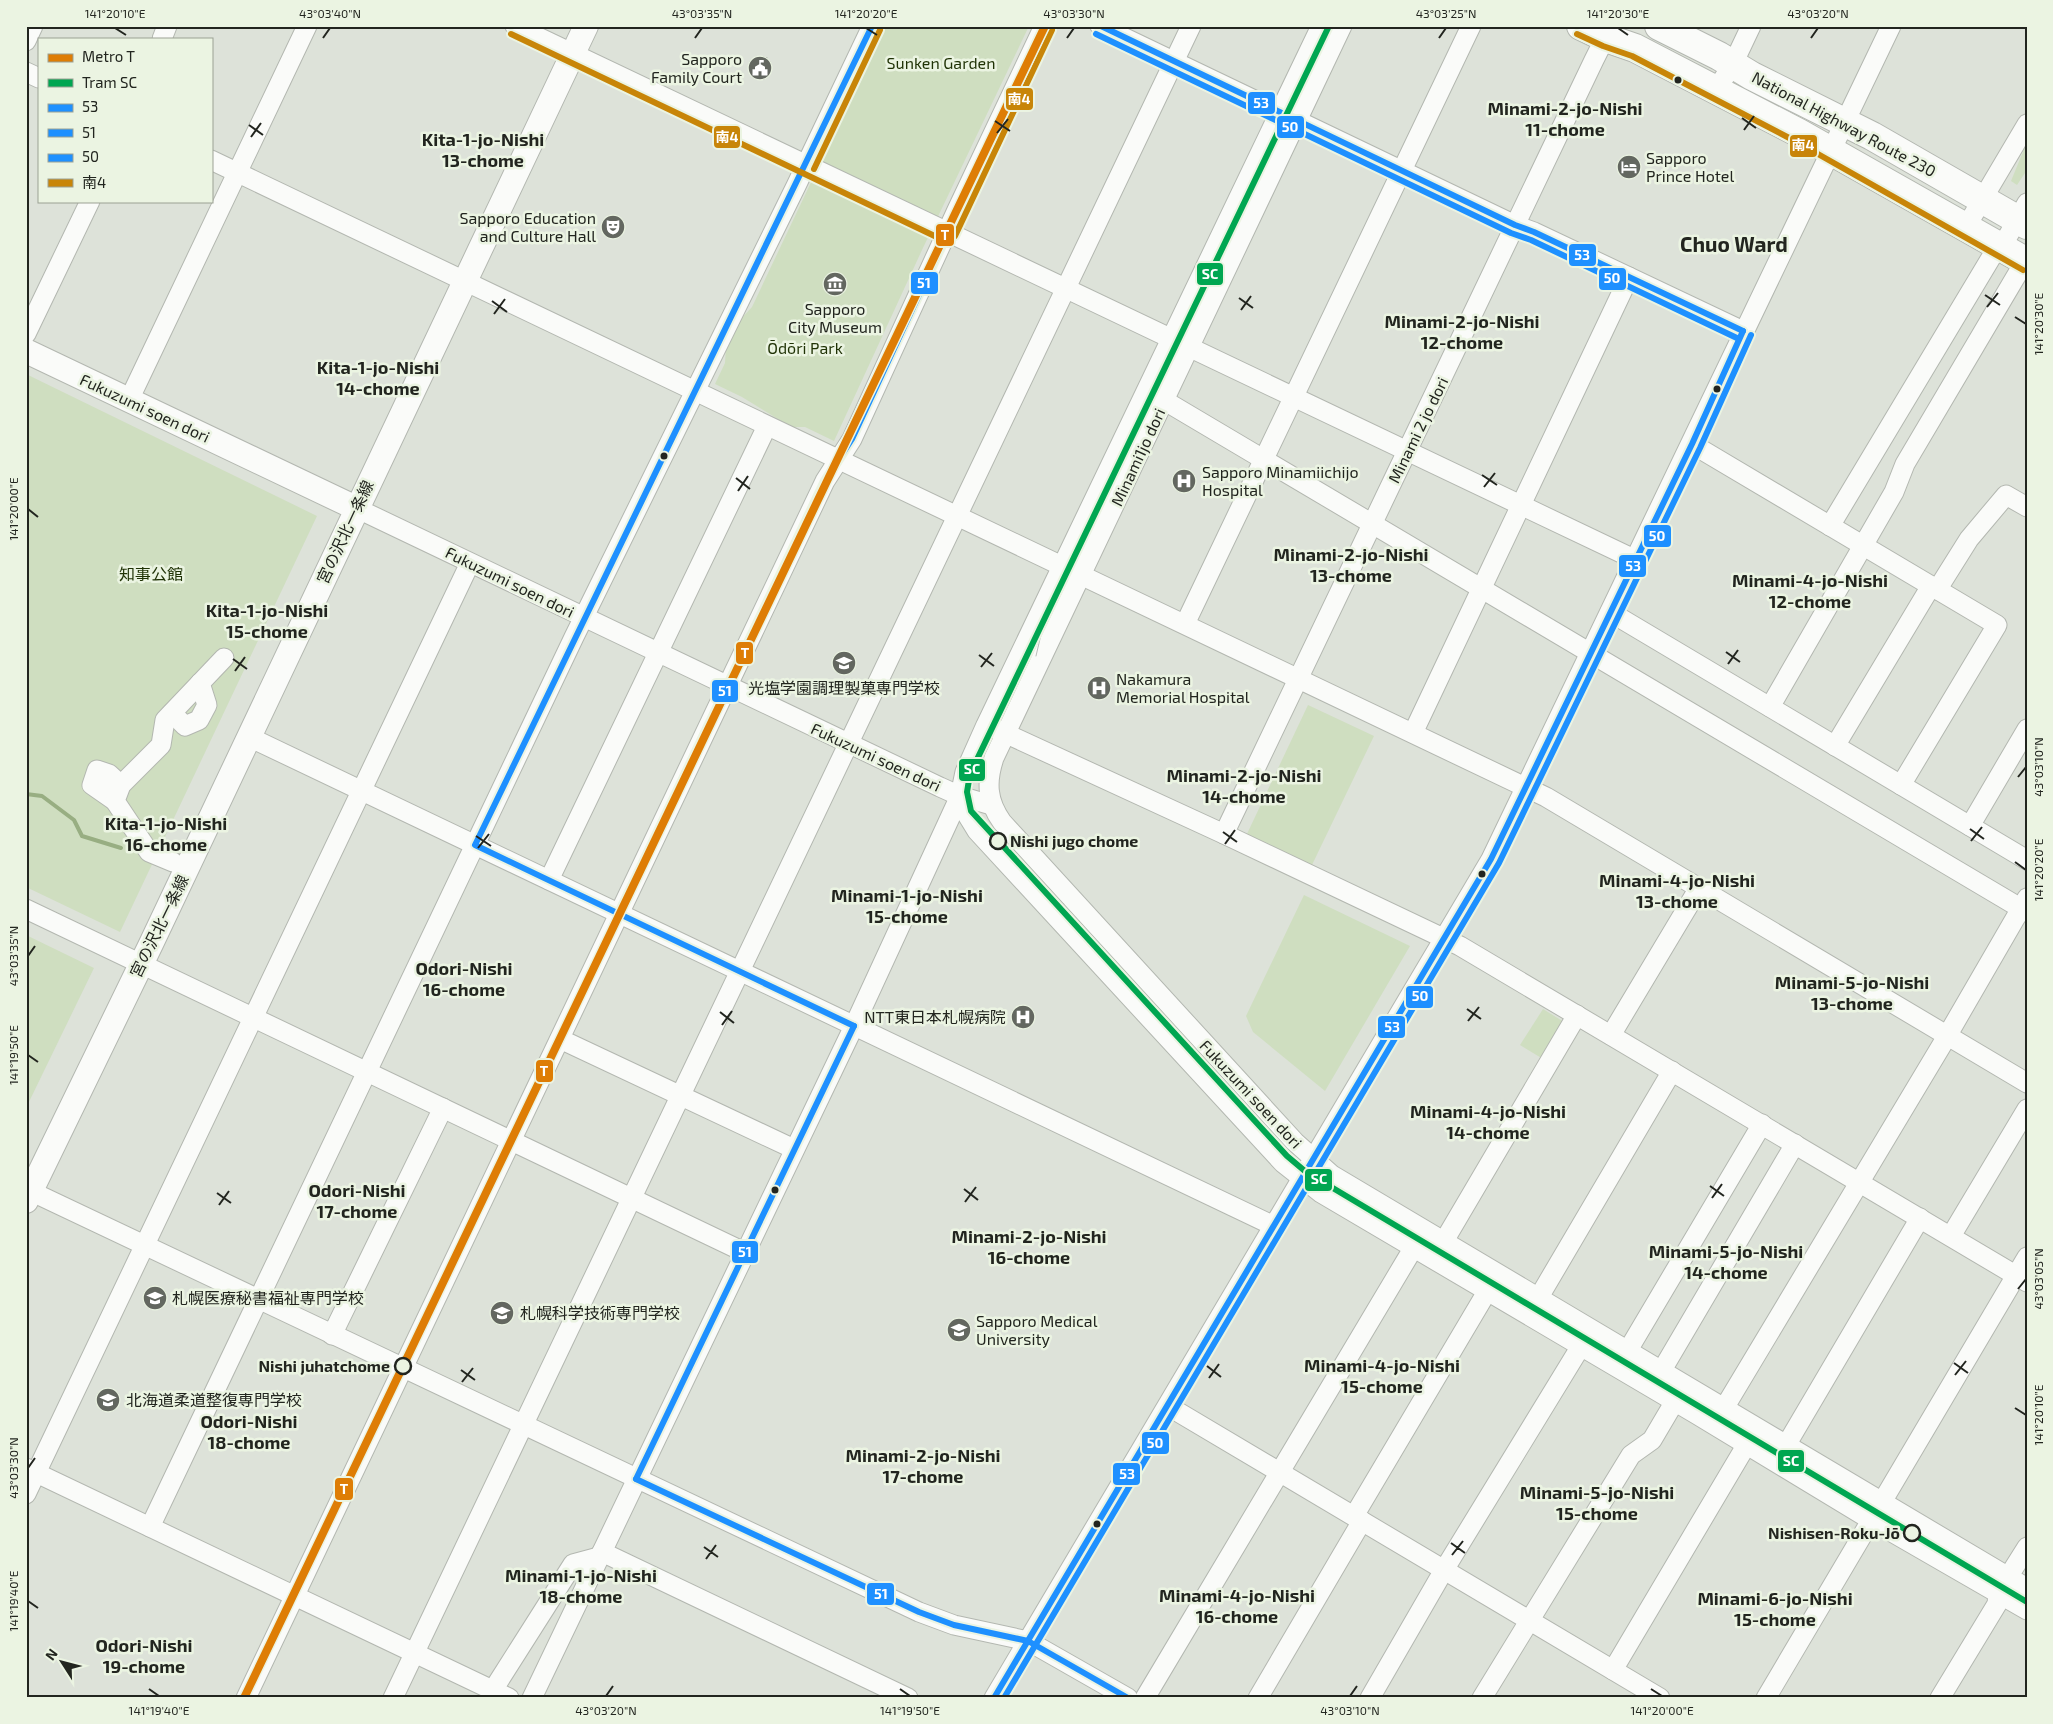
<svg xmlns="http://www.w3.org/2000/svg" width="2053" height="1724" font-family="'Exo 2','Noto Sans JP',sans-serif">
<rect width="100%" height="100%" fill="#dde2d9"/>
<g fill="#cfdec0">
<path d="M885,26H1029L922,250L834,441L805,427H791L742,397L715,384L725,363L726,347L739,321L752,307Z"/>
<path d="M2027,142V170L2017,185L2011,181Z"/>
<path d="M26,374L317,516L120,932L26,887Z"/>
<path d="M1308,705L1374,736L1311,867L1246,836Z"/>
<path d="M1304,895L1410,946L1325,1091L1253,1032L1246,1016Z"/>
<path d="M26,935L94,968L26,1108Z"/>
<path d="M1543,1009L1564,1022L1543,1059L1520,1045Z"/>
</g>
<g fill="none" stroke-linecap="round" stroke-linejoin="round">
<path stroke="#98ae82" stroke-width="4" d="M26,794L42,796L74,820L82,836L121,848"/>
<g stroke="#b3b7b0" stroke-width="21">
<g id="minor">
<path d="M515,26L1636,560"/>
<path d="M1100,26L1515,225L1534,232L1743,331"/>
<path d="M1342,26L994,758C986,782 987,801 1002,822L1295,1142L1332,1175L2027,1588"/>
<path d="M162,39L167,26"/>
<path d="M26,41L33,26"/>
<path d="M26,72L39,78"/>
<path d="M1716,90L1733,64L1751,26"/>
<path d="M211,160L1546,797L2027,1083"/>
<path d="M1966,227L2027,124"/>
<path d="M2001,248L2027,203"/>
<path d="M26,334L90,201"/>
<path d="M1155,395L2027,912"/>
<path d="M129,400L307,26"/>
<path d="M1692,444L1997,625L1901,785"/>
<path d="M356,508L940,787L960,796L991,805"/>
<path d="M1830,526L1998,246"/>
<path d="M1937,590L1969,539L2006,495L2027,507"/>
<path d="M1610,612L2027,860"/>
<path d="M1185,624L1471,26"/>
<path d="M1770,707L1894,492L1905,464L2025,261"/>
<path d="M172,713L185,726L199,720L207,705L200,683"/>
<path d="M996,729L1224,834L1460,946L2027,1282"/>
<path d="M1413,733L1629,277"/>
<path d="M249,737L1274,1226"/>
<path d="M1835,746L1931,586"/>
<path d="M960,796L966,813L977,831L1283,1163L1321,1193L1696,1414L1871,1520L2027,1610"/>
<path d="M115,801L92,785L97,770L109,774L121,785"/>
<path d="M1970,826L2027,729"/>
<path d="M1224,834L1594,60L1610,28"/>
<path d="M173,862L149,852L115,801L121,785L161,745L165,720L224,658"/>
<path d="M549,880L767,426"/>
<path d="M26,909L744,1252"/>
<path d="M1611,1035L1699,888"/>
<path d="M560,1039L794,1149"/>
<path d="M26,1189L919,1612L954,1625L1028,1641L1128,1698"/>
<path d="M1951,1236L2027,1109"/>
<path d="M1437,1253L1577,1015"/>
<path d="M1532,1309L1672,1071"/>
<path d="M332,1335L443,1108"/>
<path d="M1621,1362L1762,1124"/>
<path d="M1655,1382L1795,1144"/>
<path d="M1168,1406L1660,1698"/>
<path d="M1717,1420L1943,1043L2027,898"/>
<path d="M1782,1457L1791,1437L1920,1218"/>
<path d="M26,1468L509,1698"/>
<path d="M26,1494L470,563"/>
<path d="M1354,1516L1488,1290"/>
<path d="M150,1527L574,637L796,186L872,26"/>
<path d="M602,1552L908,1698"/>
<path d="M1613,1670L1747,1444"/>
<path d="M493,1690L573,1564L599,1557"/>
<path d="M246,1698L825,481L852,439L957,210L1044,26"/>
<path d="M393,1698L1191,26"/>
<path d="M532,1698L854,1026L960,796L965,772L986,725L1321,26"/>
<path d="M994,1698L1491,859L1891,26"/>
<path d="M1145,1698L1414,1247"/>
<path d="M1258,1698L1362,1521"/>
<path d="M1370,1698L1444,1570L1581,1346"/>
<path d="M1482,1698L1631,1455L1652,1440L1675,1401"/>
<path d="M1766,1698L2027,1257"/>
<path d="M1940,1698L1997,1604L1998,1593L2027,1547"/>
</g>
</g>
<g stroke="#b3b7b0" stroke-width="26">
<g id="major">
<path d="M26,351L356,508"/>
<path d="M26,1201L151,944L586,26"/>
</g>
</g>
<g stroke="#b3b7b0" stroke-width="30">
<g id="highway">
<path d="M1581,26L1606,38L1635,48L1799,133L2027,262"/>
<path d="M1659,26L1719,56L1752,76L1872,136L2027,225"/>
</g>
</g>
<use href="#minor" stroke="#fafbf9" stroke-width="19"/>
<use href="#major" stroke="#fafbf9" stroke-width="24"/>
<use href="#highway" stroke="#fafbf9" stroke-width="28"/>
<g stroke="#b9bbb8" stroke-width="1">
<path d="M1036,656L1043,626"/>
<path d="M1044,891L1064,904"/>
</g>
<g stroke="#ebf4e2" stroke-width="10">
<g id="bus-1">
<path d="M1101,26L1515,225L1534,232L1743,331"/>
<path d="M994,1698L1491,859L1692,444L1743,331"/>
</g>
</g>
<g stroke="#ebf4e2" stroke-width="10">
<g id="bus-2">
<path d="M619,913L825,481L852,439L1044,26"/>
<path d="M854,1026L475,845L872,26"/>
<path d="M636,1479L919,1612L954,1625L1028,1641L1128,1698"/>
<path d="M636,1479L854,1026"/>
</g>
</g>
<g stroke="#ebf4e2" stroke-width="10">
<g id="bus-3">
<path d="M1096,34L1511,233L1531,240L1739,339"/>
<path d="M1004,1698L1499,863L1700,448L1751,335"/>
</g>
</g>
<g stroke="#ebf4e2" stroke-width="10">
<g id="bus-4">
<path d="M511,34L943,240"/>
<path d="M1577,34L1603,46L1632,56L1795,141L2023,270"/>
<path d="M814,169L880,30"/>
<path d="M955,236L1052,30"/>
</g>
</g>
<use href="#bus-1" stroke="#1e90ff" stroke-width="6"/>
<use href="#bus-2" stroke="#1e90ff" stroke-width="6"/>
<use href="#bus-3" stroke="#1e90ff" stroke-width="6"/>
<use href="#bus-4" stroke="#c88508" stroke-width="6"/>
<g stroke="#ebf4e2" stroke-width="10">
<path id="tram-1" d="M1329,26L970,774L967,792L971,811L1287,1156L1306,1172L2027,1602"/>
</g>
<use href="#tram-1" stroke="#00a651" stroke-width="6"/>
<g stroke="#ebf4e2" stroke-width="11">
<path id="metro-1" d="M244,1698L1045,26"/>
</g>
<use href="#metro-1" stroke="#de7d05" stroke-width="8"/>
</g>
<path fill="none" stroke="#22251f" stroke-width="2" d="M115,28L126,35M866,28L877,35M1618,28L1628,35M323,38L330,28M695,38L702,28M1067,38L1074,28M1439,38L1446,28M1811,38L1818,28M1742,118L1756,128M995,121L1010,131M249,125L263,135M1744,130L1754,116M997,133L1008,119M251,137L261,123M1985,295L2000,305M1239,298L1253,308M492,301L507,312M1987,307L1998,293M1241,310L1251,296M494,314L505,299M2015,317L2026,324M1482,475L1497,485M736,478L750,489M1484,487L1495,473M738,491L748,476M28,509L38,517M1726,652L1740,662M979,655L994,666M233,659L247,669M1728,664L1738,650M981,667L992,653M235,671L245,657M2018,777L2026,767M1970,829L1984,839M1223,832L1237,842M476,836L491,846M1971,841L1982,827M1225,844L1235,830M478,848L489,834M2015,862L2026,870M28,956L35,946M1467,1009L1481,1019M720,1012L734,1023M1468,1021L1479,1007M722,1025L732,1011M28,1055L38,1062M1710,1186L1724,1196M964,1189L978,1200M217,1193L231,1203M1712,1198L1722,1184M965,1202L976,1187M219,1205L229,1191M2018,1289L2026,1279M1954,1363L1968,1373M1207,1366L1221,1377M461,1370L475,1380M1955,1375L1966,1361M1209,1378L1219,1364M462,1382L473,1368M2015,1408L2026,1415M28,1468L35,1458M1451,1543L1465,1553M704,1547L718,1557M1452,1555L1463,1541M706,1559L716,1545M28,1601L38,1608M149,1689L159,1696M900,1689L910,1696M1651,1689L1662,1696M606,1696L613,1686M1350,1696L1357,1686"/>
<defs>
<g id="civic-disc" transform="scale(1.25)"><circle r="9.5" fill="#636760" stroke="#ebf4e2"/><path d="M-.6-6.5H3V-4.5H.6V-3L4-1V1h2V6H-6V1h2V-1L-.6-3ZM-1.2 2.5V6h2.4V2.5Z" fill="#fff"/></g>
<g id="hotel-disc" transform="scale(1.25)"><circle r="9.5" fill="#636760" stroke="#ebf4e2"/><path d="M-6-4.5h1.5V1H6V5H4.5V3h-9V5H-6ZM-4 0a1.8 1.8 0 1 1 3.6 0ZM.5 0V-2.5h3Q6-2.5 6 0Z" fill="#fff"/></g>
<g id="theatre-disc" transform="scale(1.25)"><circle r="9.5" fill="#636760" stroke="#ebf4e2"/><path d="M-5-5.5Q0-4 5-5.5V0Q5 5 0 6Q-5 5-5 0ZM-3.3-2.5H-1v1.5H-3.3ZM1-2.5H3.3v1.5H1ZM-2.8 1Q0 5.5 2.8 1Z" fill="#fff"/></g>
<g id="museum-disc" transform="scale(1.25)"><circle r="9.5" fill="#636760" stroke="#ebf4e2"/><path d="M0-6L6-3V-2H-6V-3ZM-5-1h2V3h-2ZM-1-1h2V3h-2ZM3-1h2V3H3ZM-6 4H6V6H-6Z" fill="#fff"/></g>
<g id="hospital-disc" transform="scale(1.25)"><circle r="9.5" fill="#636760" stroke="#ebf4e2"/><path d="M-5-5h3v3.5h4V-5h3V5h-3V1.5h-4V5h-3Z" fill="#fff"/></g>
<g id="university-disc" transform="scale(1.25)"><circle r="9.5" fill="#636760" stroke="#ebf4e2"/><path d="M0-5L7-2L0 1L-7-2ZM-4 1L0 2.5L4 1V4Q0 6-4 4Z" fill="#fff"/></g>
</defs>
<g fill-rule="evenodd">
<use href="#civic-disc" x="760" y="68"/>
<use href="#hotel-disc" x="1629" y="167"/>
<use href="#theatre-disc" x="613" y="227"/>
<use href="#museum-disc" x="835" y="284"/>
<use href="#hospital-disc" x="1184" y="481"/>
<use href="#university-disc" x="844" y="663"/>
<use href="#hospital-disc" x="1099" y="688"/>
<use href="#hospital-disc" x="1023" y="1017"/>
<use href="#university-disc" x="155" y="1298"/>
<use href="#university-disc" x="502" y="1313"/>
<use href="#university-disc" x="959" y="1330"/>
<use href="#university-disc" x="108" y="1400"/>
</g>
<g fill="#22251f" stroke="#ebf4e2" stroke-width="2">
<circle cx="1678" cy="80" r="4.5"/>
<circle cx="1717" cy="389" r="4.5"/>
<circle cx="664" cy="456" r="4.5"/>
<circle cx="1482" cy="874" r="4.5"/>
<circle cx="775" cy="1190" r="4.5"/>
<circle cx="1097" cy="1524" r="4.5"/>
</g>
<g fill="#ebf4e2" stroke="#22251f" stroke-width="2.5">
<circle cx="998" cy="841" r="8"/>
<circle cx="403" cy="1366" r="8"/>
<circle cx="1912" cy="1533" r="8"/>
</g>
<g text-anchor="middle" stroke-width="5" stroke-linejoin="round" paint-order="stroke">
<g font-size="16" fill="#22251f" stroke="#ebf4e2" text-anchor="start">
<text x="742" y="65" text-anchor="end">Sapporo<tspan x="742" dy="18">Family Court</tspan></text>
<text x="1646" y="164">Sapporo<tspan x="1646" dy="18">Prince Hotel</tspan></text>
<text x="596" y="224" text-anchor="end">Sapporo Education<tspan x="596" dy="18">and Culture Hall</tspan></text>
<text x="835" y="315" text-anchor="middle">Sapporo<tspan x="835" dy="18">City Museum</tspan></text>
<text x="1202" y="478">Sapporo Minamiichijo<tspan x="1202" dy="18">Hospital</tspan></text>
<text x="1116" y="685">Nakamura<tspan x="1116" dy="18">Memorial Hospital</tspan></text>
<text x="844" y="694" text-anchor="middle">光塩学園調理製菓専門学校</text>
<text x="1006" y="1023" text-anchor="end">NTT東日本札幌病院</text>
<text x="172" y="1304">札幌医療秘書福祉専門学校</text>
<text x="520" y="1319">札幌科学技術専門学校</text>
<text x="976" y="1327">Sapporo Medical<tspan x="976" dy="18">University</tspan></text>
<text x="126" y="1406">北海道柔道整復専門学校</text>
</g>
<g font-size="16" fill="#1f3205" stroke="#ebf4e2">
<text x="941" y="69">Sunken Garden</text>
<text x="805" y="354">Ōdōri Park</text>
<text x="151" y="580">知事公館</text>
</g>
<g font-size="16" fill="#22251f" stroke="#ebf4e2">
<text transform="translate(1844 124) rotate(28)" y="6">National Highway Route 230</text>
<text transform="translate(145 408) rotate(25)" y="6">Fukuzumi soen dori</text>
<text transform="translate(1418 430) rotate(-64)" y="6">Minami 2 jo dori</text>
<text transform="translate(1138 457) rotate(-65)" y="6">Minami1jo dori</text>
<text transform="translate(345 532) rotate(-65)" y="6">宮の沢北一条線</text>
<text transform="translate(510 582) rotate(26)" y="6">Fukuzumi soen dori</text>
<text transform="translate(876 757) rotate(25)" y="6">Fukuzumi soen dori</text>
<text transform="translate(159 926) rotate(-64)" y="6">宮の沢北一条線</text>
<text transform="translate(1251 1094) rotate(47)" y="6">Fukuzumi soen dori</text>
</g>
<g font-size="16" font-weight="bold" fill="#22251f" stroke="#ebf4e2" text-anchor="end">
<text x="1010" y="847" text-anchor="start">Nishi jugo chome</text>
<text x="390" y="1372">Nishi juhatchome</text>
<text x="1900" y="1539">Nishisen-Roku-Jō</text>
</g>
<g font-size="18" font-weight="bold" fill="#22251f" stroke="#ebf4e2">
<text x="1565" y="115">Minami-2-jo-Nishi<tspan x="1565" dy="21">11-chome</tspan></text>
<text x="483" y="146">Kita-1-jo-Nishi<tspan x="483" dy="21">13-chome</tspan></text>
<text x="1462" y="328">Minami-2-jo-Nishi<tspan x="1462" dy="21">12-chome</tspan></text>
<text x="378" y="374">Kita-1-jo-Nishi<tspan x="378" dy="21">14-chome</tspan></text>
<text x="1351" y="561">Minami-2-jo-Nishi<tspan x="1351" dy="21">13-chome</tspan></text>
<text x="1810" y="587">Minami-4-jo-Nishi<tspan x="1810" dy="21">12-chome</tspan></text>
<text x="267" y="617">Kita-1-jo-Nishi<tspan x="267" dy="21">15-chome</tspan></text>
<text x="1244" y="782">Minami-2-jo-Nishi<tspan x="1244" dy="21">14-chome</tspan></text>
<text x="166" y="830">Kita-1-jo-Nishi<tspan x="166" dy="21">16-chome</tspan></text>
<text x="1677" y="887">Minami-4-jo-Nishi<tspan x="1677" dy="21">13-chome</tspan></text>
<text x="907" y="902">Minami-1-jo-Nishi<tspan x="907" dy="21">15-chome</tspan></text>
<text x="464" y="975">Odori-Nishi<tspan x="464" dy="21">16-chome</tspan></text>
<text x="1852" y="989">Minami-5-jo-Nishi<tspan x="1852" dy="21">13-chome</tspan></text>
<text x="1488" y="1118">Minami-4-jo-Nishi<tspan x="1488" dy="21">14-chome</tspan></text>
<text x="357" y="1197">Odori-Nishi<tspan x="357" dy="21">17-chome</tspan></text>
<text x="1029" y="1243">Minami-2-jo-Nishi<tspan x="1029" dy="21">16-chome</tspan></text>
<text x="1726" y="1258">Minami-5-jo-Nishi<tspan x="1726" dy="21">14-chome</tspan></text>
<text x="1382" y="1372">Minami-4-jo-Nishi<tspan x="1382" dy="21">15-chome</tspan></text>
<text x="249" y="1428">Odori-Nishi<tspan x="249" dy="21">18-chome</tspan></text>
<text x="923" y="1462">Minami-2-jo-Nishi<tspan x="923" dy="21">17-chome</tspan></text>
<text x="1597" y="1499">Minami-5-jo-Nishi<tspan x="1597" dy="21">15-chome</tspan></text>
<text x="581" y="1582">Minami-1-jo-Nishi<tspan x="581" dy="21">18-chome</tspan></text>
<text x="1237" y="1602">Minami-4-jo-Nishi<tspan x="1237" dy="21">16-chome</tspan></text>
<text x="1775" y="1605">Minami-6-jo-Nishi<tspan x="1775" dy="21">15-chome</tspan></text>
<text x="144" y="1652">Odori-Nishi<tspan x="144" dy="21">19-chome</tspan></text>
</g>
<g font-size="21" font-weight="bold" fill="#22251f" stroke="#ebf4e2">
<text x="1734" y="252">Chuo Ward</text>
</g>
</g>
<g stroke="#ebf4e2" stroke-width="2">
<rect x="1005" y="87" width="29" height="24" rx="5" fill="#c88508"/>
<rect x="1247" y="91" width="29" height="24" rx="5" fill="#1e90ff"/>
<rect x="1276" y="115" width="29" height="24" rx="5" fill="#1e90ff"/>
<rect x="713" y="125" width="28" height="24" rx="5" fill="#c88508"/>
<rect x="1789" y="134" width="29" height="24" rx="5" fill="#c88508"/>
<rect x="935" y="223" width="20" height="24" rx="5" fill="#de7d05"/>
<rect x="1568" y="243" width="29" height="24" rx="5" fill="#1e90ff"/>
<rect x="1196" y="262" width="28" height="24" rx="5" fill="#00a651"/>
<rect x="1598" y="267" width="29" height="24" rx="5" fill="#1e90ff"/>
<rect x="910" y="271" width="29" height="24" rx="5" fill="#1e90ff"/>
<rect x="1643" y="524" width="29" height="24" rx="5" fill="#1e90ff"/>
<rect x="1618" y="554" width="29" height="24" rx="5" fill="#1e90ff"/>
<rect x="735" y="641" width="19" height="24" rx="5" fill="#de7d05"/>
<rect x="711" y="679" width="28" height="24" rx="5" fill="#1e90ff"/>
<rect x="958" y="758" width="28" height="24" rx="5" fill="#00a651"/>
<rect x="1405" y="985" width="29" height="24" rx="5" fill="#1e90ff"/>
<rect x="1377" y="1015" width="29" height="24" rx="5" fill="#1e90ff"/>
<rect x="535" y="1059" width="19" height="24" rx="5" fill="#de7d05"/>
<rect x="1304" y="1168" width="29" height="24" rx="5" fill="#00a651"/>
<rect x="731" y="1240" width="28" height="24" rx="5" fill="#1e90ff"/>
<rect x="1141" y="1431" width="29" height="24" rx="5" fill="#1e90ff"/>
<rect x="1777" y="1449" width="28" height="24" rx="5" fill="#00a651"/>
<rect x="1112" y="1462" width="29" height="24" rx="5" fill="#1e90ff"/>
<rect x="334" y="1477" width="20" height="24" rx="5" fill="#de7d05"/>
<rect x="866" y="1582" width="29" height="24" rx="5" fill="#1e90ff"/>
</g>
<g font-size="14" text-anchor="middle" font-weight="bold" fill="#fff">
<text x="1019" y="104">南4</text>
<text x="1261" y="108">53</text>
<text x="1290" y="132">50</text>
<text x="727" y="142">南4</text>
<text x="1803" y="150">南4</text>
<text x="945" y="240">T</text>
<text x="1582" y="260">53</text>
<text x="1210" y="279">SC</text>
<text x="1612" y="283">50</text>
<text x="924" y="288">51</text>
<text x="1657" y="541">50</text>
<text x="1633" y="571">53</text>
<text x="745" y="658">T</text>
<text x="725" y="696">51</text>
<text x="972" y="774">SC</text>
<text x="1420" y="1001">50</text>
<text x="1392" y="1032">53</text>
<text x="544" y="1076">T</text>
<text x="1319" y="1184">SC</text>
<text x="745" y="1257">51</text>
<text x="1155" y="1448">50</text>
<text x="1791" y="1466">SC</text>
<text x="1127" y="1479">53</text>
<text x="344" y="1494">T</text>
<text x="881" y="1599">51</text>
</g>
<rect width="2053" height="1724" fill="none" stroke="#ebf4e2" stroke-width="55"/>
<rect x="38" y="38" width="175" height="165" fill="#ebf4e2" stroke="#9ba194"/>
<rect x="48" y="54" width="25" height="8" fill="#de7d05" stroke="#9ba194"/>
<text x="82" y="62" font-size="15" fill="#22251f">Metro T</text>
<rect x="48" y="79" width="25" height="8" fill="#00a651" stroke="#9ba194"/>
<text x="82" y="88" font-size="15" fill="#22251f">Tram SC</text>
<rect x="48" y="104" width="25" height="8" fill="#1e90ff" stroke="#9ba194"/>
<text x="82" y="112" font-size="15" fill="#22251f">53</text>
<rect x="48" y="129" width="25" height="8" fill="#1e90ff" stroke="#9ba194"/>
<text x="82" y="138" font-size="15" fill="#22251f">51</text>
<rect x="48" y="154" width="25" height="8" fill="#1e90ff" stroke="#9ba194"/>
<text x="82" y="162" font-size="15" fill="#22251f">50</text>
<rect x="48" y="179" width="25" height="8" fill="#c88508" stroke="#9ba194"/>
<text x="82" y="188" font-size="15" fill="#22251f">南4</text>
<g transform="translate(62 1662) rotate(306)" stroke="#ebf4e2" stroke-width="4" paint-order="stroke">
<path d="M0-4L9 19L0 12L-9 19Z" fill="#22251f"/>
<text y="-8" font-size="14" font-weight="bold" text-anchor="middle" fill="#22251f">N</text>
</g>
<rect x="28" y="28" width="1998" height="1668" fill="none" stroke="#22251f" stroke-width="2"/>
<g font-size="12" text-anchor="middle" fill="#22251f">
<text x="115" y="18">141°20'10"E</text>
<text x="330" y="18">43°03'40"N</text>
<text x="702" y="18">43°03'35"N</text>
<text x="866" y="18">141°20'20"E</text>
<text x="1074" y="18">43°03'30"N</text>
<text x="1446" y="18">43°03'25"N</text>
<text x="1618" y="18">141°20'30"E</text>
<text x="1818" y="18">43°03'20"N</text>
<text transform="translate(2039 324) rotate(-90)" y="4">141°20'30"E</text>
<text transform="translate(14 509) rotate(-90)" y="4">141°20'00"E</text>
<text transform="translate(2039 767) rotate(-90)" y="4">43°03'10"N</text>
<text transform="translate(2039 870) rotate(-90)" y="4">141°20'20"E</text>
<text transform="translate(14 956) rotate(-90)" y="4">43°03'35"N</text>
<text transform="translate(14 1055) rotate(-90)" y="4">141°19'50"E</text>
<text transform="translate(2039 1279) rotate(-90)" y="4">43°03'05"N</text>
<text transform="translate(2039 1415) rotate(-90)" y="4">141°20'10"E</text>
<text transform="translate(14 1468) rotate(-90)" y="4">43°03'30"N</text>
<text transform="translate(14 1601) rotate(-90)" y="4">141°19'40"E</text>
<text x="159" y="1715">141°19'40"E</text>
<text x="606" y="1715">43°03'20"N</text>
<text x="910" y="1715">141°19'50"E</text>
<text x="1350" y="1715">43°03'10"N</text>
<text x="1662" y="1715">141°20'00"E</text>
</g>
</svg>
